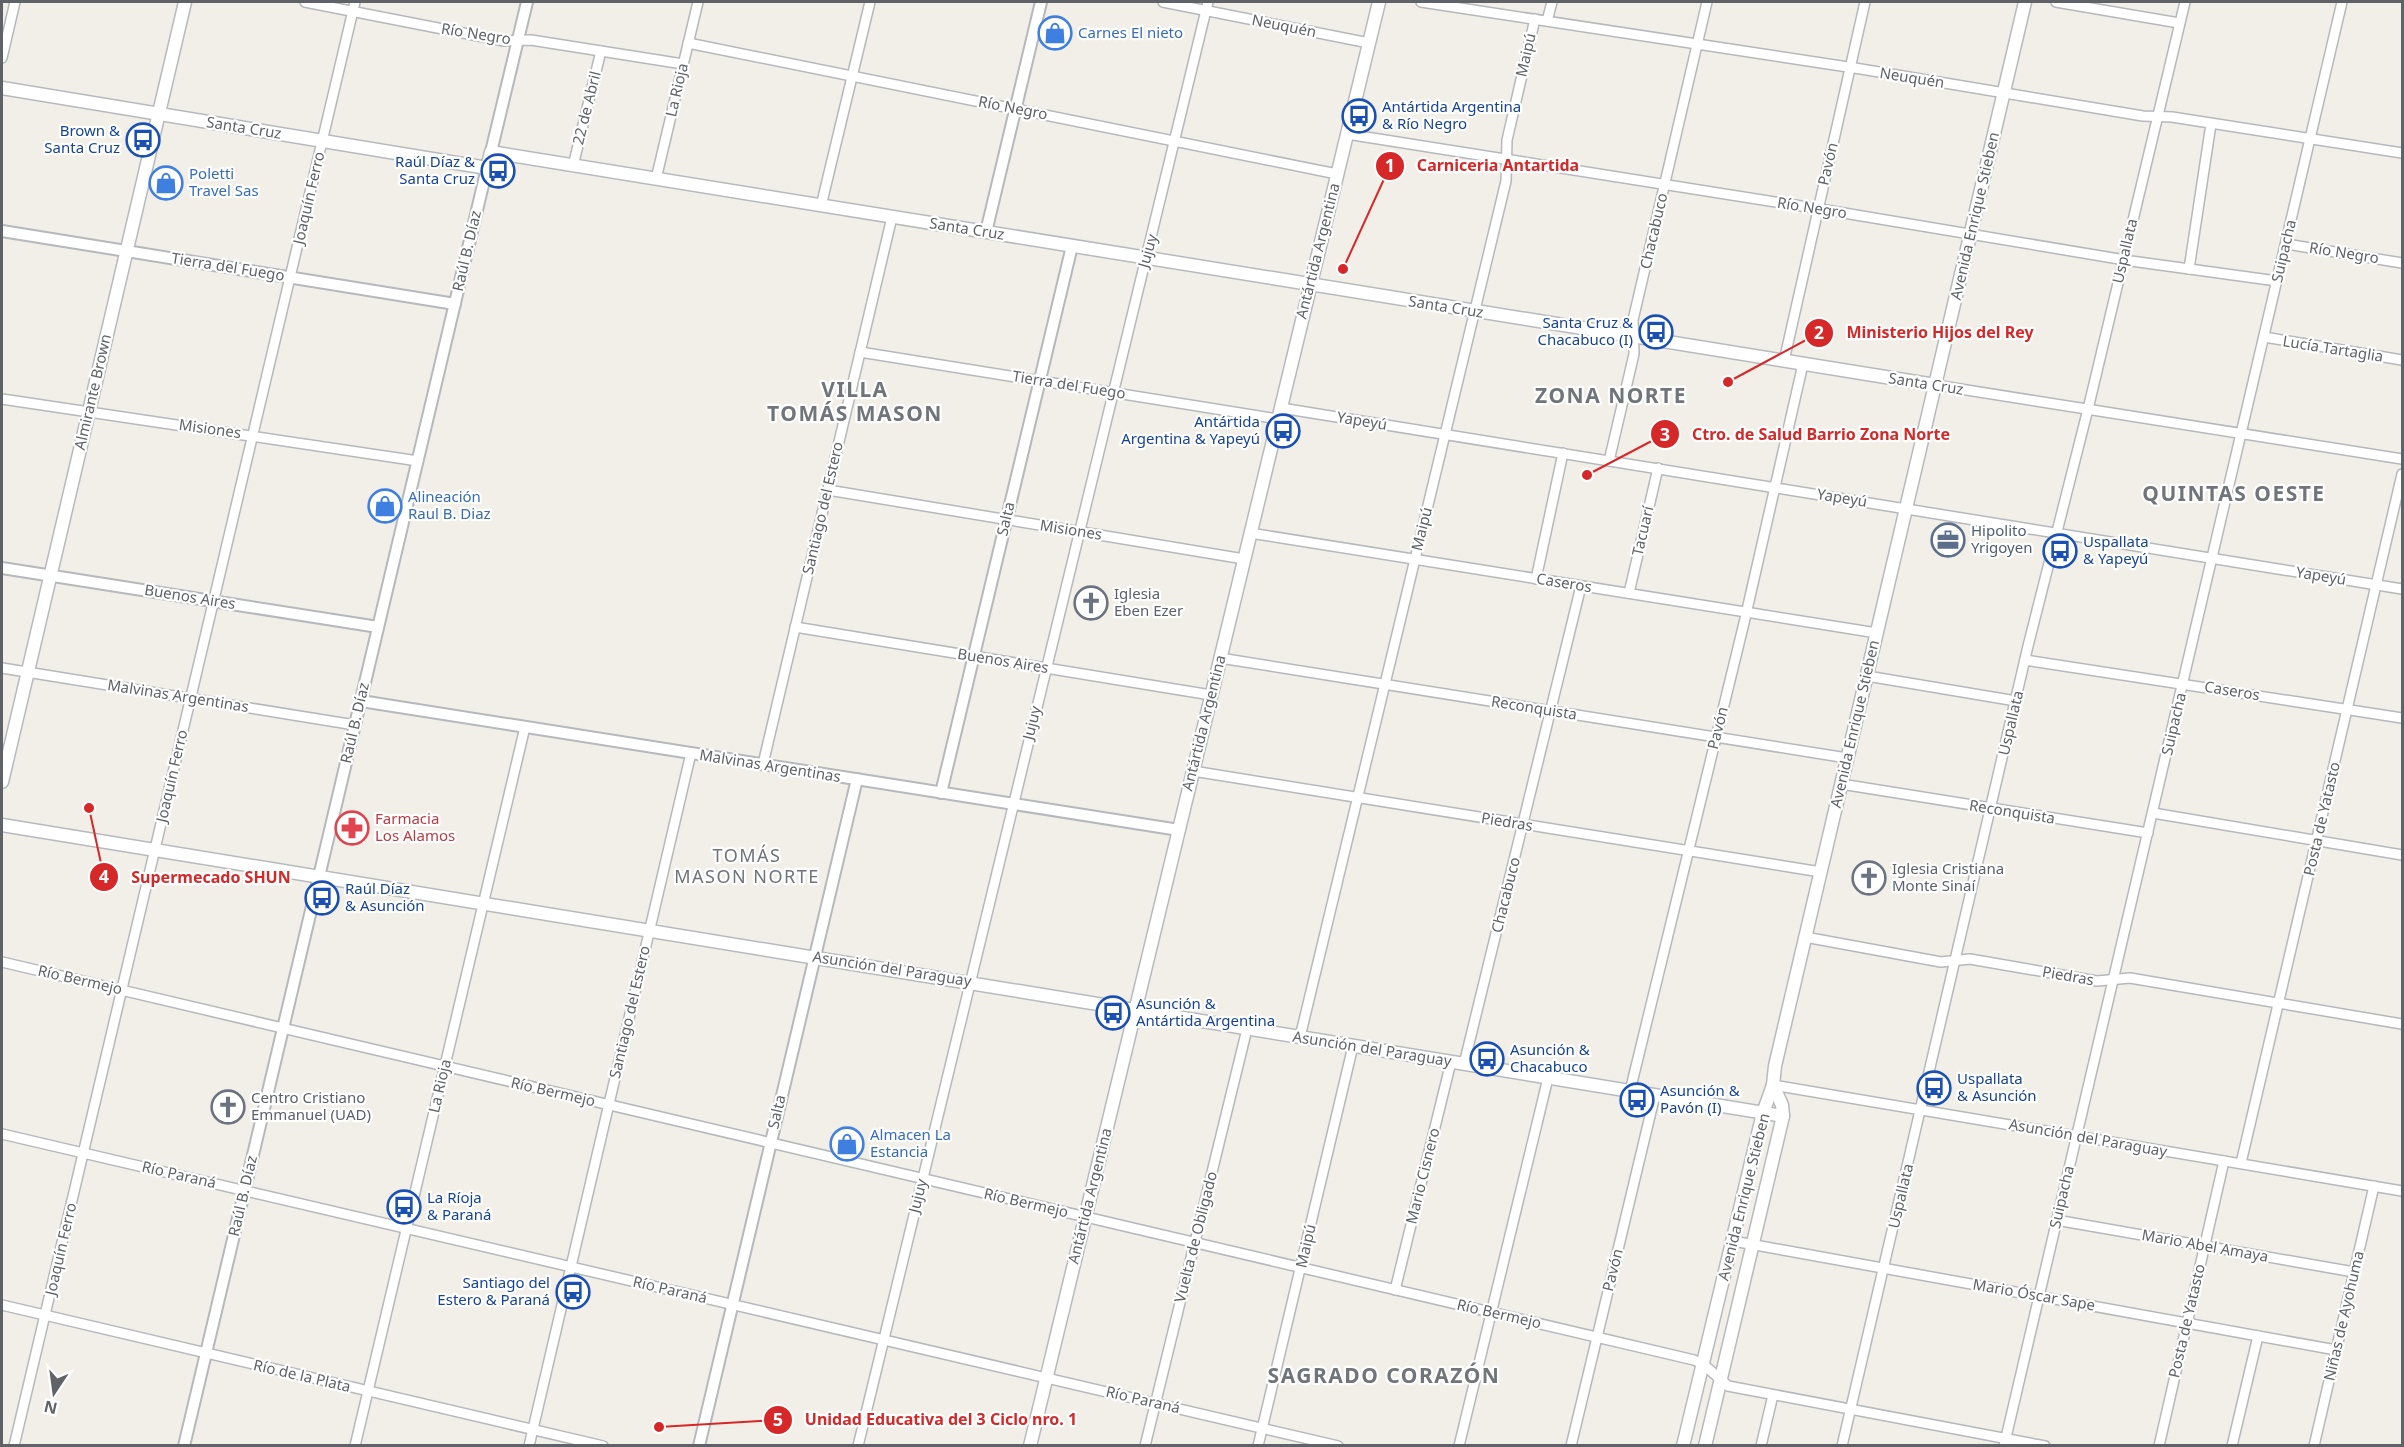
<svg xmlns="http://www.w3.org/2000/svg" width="2404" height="1447" font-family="'Noto Sans',sans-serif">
<rect width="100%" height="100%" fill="#f1efe8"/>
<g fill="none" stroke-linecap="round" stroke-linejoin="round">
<g stroke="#b5b8bc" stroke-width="12">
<g id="minor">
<path d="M305,2L504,41L531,40L683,64"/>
<path d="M1163,2L1369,43"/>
<path d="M1421,2L1861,69L2143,116L2172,117L2402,153"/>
<path d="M2056,2L2179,23"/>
<path d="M1547,21L1552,2"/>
<path d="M688,43L1337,174"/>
<path d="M2,58L15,2"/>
<path d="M1347,134L1826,210L2131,261L2277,281"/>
<path d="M573,166L601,51"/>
<path d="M656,179L698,2"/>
<path d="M821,206L870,2"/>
<path d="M2286,244L2402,263"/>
<path d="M2189,269L2211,124"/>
<path d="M2264,337L2402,360"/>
<path d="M860,352L1278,419"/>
<path d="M1784,361L1865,2"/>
<path d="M1935,385L2402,459"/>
<path d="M2,399L418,461"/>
<path d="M1281,408L2402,589"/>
<path d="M1609,461L1634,354L1633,320L1707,2"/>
<path d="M828,490L1244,559"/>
<path d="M1250,533L1877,633"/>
<path d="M1536,579L1563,453"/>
<path d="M1629,593L1658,468"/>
<path d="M795,627L1211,695"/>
<path d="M1220,658L1847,758"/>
<path d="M2025,660L2402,718"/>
<path d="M2,668L355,725"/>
<path d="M1867,676L2016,701"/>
<path d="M763,764L892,217"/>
<path d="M1193,771L1821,872"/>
<path d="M1841,784L2148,833"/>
<path d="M2153,813L2402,855"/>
<path d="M1805,937L1941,962L1970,959L2097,981L2130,978L2402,1024"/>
<path d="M2,962L1694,1360L1703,1364L1728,1386L2045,1446"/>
<path d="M1300,1037L1506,181L1507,140L1535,19"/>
<path d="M1464,1064L1581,586"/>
<path d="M1773,1085L2402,1191"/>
<path d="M1630,1091L1744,623L1803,364"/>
<path d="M2,1134L1338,1446"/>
<path d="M2241,1163L2402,474"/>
<path d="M2056,1220L2354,1272"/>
<path d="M1733,1241L2336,1350"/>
<path d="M1395,1290L1451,1062"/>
<path d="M2,1305L603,1446"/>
<path d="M14,1446L355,2"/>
<path d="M355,1446L525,727"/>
<path d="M529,1446L691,753"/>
<path d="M858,1446L1208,2"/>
<path d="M1145,1446L1247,1029"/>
<path d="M1258,1446L1353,1046"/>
<path d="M1459,1446L1548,1078"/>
<path d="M1571,1446L1655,1095"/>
<path d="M1761,1446L1773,1395"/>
<path d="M1842,1446L2028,646L2088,409L2185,2"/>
<path d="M2004,1446L2342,2"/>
<path d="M2159,1446L2224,1161"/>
<path d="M2232,1446L2258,1336"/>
<path d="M2314,1446L2374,1186"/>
</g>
</g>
<g stroke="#b5b8bc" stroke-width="14">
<g id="tertiary">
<path d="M491,152L527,2"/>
<path d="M2,231L455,304"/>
<path d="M986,232L1041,2"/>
<path d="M2,568L378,627"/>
<path d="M361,701L1179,830"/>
<path d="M941,793L1072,246"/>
<path d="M184,1446L487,168"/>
<path d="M699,1446L857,779"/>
</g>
</g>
<g stroke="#b6babf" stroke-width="15">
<g id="secondary">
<path d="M2,88L487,168L491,152L1935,385"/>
<path d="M2,782L185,2"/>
<path d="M2,825L1783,1116"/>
<path d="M1030,1446L1379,2"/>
<path d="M1683,1446L1763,1113L1773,1085L1775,1066L2025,2"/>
<path d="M1705,1446L1783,1116L1782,1105L1773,1085"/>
</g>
</g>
<use href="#minor" stroke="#fff" stroke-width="9"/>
<use href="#tertiary" stroke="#fff" stroke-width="10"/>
<use href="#secondary" stroke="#fff" stroke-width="12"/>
</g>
<defs>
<g id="shop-ring" transform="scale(1.725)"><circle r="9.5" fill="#fff" stroke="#3f7fe0" stroke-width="1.5"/><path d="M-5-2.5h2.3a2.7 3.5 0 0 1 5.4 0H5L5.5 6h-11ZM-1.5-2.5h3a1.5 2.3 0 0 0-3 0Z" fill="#3f7fe0"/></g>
<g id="bus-ring" transform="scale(1.725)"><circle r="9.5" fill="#fff" stroke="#1a4fb4" stroke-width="1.5"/><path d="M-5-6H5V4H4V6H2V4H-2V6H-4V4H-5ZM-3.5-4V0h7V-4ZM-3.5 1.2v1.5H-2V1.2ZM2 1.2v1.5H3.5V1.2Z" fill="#1a4fb4"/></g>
<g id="office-ring" transform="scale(1.725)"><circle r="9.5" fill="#fff" stroke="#5c6f8a" stroke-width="1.5"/><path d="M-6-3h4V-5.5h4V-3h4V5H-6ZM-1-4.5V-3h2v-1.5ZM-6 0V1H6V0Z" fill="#5c6f8a"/></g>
<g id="church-ring" transform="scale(1.725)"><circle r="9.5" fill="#fff" stroke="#6b7280" stroke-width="1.5"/><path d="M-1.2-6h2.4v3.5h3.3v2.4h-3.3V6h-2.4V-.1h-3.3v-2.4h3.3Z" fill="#6b7280"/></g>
<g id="pharmacy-ring" transform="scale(1.725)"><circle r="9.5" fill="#fff" stroke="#e0444e" stroke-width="1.5"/><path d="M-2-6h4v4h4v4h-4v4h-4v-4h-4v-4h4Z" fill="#e0444e"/></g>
</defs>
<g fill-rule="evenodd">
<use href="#shop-ring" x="1055" y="33"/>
<use href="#bus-ring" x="1359" y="116"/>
<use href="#bus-ring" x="143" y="140"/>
<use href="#bus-ring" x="498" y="171"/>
<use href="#shop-ring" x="166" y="183"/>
<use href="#bus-ring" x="1656" y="332"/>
<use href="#bus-ring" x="1283" y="431"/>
<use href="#shop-ring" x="385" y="506"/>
<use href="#office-ring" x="1948" y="540"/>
<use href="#bus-ring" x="2060" y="551"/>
<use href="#church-ring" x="1091" y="603"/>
<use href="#pharmacy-ring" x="352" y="828"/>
<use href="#church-ring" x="1869" y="878"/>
<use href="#bus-ring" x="322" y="898"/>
<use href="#bus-ring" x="1113" y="1013"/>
<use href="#bus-ring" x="1487" y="1059"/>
<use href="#bus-ring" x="1934" y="1088"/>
<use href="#bus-ring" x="1637" y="1100"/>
<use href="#church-ring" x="228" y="1107"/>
<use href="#shop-ring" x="847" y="1144"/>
<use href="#bus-ring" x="404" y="1207"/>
<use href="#bus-ring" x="573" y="1292"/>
</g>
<g text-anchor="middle" stroke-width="4.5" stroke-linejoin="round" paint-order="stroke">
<g font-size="15" fill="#5f6368" stroke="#fff">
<text transform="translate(1284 26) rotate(11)" y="5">Neuquén</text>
<text transform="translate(476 34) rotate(9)" y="5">Río Negro</text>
<text transform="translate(1526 55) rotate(-77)" y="5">Maipú</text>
<text transform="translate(1912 78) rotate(9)" y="5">Neuquén</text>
<text transform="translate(677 90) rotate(-77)" y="5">La Rioja</text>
<text transform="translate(587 108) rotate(-76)" y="5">22 de Abril</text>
<text transform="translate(1013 108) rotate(11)" y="5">Río Negro</text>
<text transform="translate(244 128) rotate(9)" y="5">Santa Cruz</text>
<text transform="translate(1828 164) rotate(-77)" y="5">Pavón</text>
<text transform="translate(309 198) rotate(-77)" y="5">Joaquín Ferro</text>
<text transform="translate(1812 208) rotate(9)" y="5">Río Negro</text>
<text transform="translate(1975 216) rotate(-77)" y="5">Avenida Enrique Stieben</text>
<text transform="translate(967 229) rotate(9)" y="5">Santa Cruz</text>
<text transform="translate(1654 231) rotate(-77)" y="5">Chacabuco</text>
<text transform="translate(467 251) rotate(-77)" y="5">Raúl B. Díaz</text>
<text transform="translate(1148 251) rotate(-74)" y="5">Jujuy</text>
<text transform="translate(1318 251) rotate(-76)" y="5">Antártida Argentina</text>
<text transform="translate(2125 251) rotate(-77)" y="5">Uspallata</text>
<text transform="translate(2284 251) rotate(-77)" y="5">Suipacha</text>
<text transform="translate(2344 253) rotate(9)" y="5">Río Negro</text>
<text transform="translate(228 267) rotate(9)" y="5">Tierra del Fuego</text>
<text transform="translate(1446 307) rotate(9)" y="5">Santa Cruz</text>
<text transform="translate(2333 349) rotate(9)" y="5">Lucía Tartaglia</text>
<text transform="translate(1926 384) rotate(9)" y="5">Santa Cruz</text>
<text transform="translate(1069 385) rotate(9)" y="5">Tierra del Fuego</text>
<text transform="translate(93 392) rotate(-77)" y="5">Almirante Brown</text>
<text transform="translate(1362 421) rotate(9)" y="5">Yapeyú</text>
<text transform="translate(210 429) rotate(8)" y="5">Misiones</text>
<text transform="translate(1842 498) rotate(9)" y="5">Yapeyú</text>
<text transform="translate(823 508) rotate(-77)" y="5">Santiago del Estero</text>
<text transform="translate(1006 519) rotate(-77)" y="5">Salta</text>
<text transform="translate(1422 529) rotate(-76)" y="5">Maipú</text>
<text transform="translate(1071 530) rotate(9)" y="5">Misiones</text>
<text transform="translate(1643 531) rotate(-77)" y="5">Tacuarí</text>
<text transform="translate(2321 576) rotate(9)" y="5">Yapeyú</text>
<text transform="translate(1564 583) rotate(9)" y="5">Caseros</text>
<text transform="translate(190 597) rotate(9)" y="5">Buenos Aires</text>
<text transform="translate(1003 661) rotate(9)" y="5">Buenos Aires</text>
<text transform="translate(2232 691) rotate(9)" y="5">Caseros</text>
<text transform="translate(178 696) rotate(9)" y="5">Malvinas Argentinas</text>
<text transform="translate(1534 708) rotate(9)" y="5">Reconquista</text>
<text transform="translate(355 723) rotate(-77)" y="5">Raúl B. Díaz</text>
<text transform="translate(1032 723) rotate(-76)" y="5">Jujuy</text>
<text transform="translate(1204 723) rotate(-76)" y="5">Antártida Argentina</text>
<text transform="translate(2011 723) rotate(-77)" y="5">Uspallata</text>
<text transform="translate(1855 724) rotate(-77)" y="5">Avenida Enrique Stieben</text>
<text transform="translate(2174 724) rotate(-77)" y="5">Suipacha</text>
<text transform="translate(1718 728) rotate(-76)" y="5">Pavón</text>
<text transform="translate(770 766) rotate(9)" y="5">Malvinas Argentinas</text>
<text transform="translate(172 776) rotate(-77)" y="5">Joaquín Ferro</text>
<text transform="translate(2012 812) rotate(9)" y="5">Reconquista</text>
<text transform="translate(2322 819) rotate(-77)" y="5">Posta de Yatasto</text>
<text transform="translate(1507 822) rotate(9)" y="5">Piedras</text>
<text transform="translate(1506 895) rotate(-76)" y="5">Chacabuco</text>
<text transform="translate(892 969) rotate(9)" y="5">Asunción del Paraguay</text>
<text transform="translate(2068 976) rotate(10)" y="5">Piedras</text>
<text transform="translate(80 980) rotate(13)" y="5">Río Bermejo</text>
<text transform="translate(630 1012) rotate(-77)" y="5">Santiago del Estero</text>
<text transform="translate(1372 1049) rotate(9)" y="5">Asunción del Paraguay</text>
<text transform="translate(440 1086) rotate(-77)" y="5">La Rioja</text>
<text transform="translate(553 1092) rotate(13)" y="5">Río Bermejo</text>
<text transform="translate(777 1112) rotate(-77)" y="5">Salta</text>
<text transform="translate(2088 1138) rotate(10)" y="5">Asunción del Paraguay</text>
<text transform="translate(179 1175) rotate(13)" y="5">Río Paraná</text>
<text transform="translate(1423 1176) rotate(-76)" y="5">Mario Cisnero</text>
<text transform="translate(243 1196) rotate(-77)" y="5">Raúl B. Díaz</text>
<text transform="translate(918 1196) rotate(-76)" y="5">Jujuy</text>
<text transform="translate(1090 1196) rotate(-76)" y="5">Antártida Argentina</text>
<text transform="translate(1901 1196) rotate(-77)" y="5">Uspallata</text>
<text transform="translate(1744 1197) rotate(-76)" y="5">Avenida Enrique Stieben</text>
<text transform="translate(2062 1197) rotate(-77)" y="5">Suipacha</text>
<text transform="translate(1026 1203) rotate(13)" y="5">Río Bermejo</text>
<text transform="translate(1196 1237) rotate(-76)" y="5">Vuelta de Obligado</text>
<text transform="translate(1306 1246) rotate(-77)" y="5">Maipú</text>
<text transform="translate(2205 1246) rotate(10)" y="5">Mario Abel Amaya</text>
<text transform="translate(61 1249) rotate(-77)" y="5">Joaquín Ferro</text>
<text transform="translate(1613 1270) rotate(-76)" y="5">Pavón</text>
<text transform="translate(670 1290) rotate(13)" y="5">Río Paraná</text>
<text transform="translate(2034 1295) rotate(10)" y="5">Mario Óscar Sape</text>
<text transform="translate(1499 1314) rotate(13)" y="5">Río Bermejo</text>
<text transform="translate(2344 1316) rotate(-77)" y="5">Niñas de Ayohuma</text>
<text transform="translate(2187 1321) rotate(-77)" y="5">Posta de Yatasto</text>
<text transform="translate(302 1376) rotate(13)" y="5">Río de la Plata</text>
<text transform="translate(1143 1400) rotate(13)" y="5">Río Paraná</text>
</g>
<g font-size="15" fill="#366cbe" stroke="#fff" text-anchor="start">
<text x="1078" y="38">Carnes El nieto</text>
<text x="189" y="179">Poletti<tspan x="189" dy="17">Travel Sas</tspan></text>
<text x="408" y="502">Alineación<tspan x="408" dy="17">Raul B. Diaz</tspan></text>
<text x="870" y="1140">Almacen La<tspan x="870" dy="17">Estancia</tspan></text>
</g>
<g font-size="15" fill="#164399" stroke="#fff" text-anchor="start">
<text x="1382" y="112">Antártida Argentina<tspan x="1382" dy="17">&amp; Río Negro</tspan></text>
<text x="120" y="136" text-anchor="end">Brown &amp;<tspan x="120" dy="17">Santa Cruz</tspan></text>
<text x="475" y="167" text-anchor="end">Raúl Díaz &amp;<tspan x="475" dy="17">Santa Cruz</tspan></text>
<text x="1633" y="328" text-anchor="end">Santa Cruz &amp;<tspan x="1633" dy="17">Chacabuco (I)</tspan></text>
<text x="1260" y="427" text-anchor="end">Antártida<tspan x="1260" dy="17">Argentina &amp; Yapeyú</tspan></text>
<text x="2083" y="547">Uspallata<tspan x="2083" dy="17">&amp; Yapeyú</tspan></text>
<text x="345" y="894">Raúl Díaz<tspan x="345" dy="17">&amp; Asunción</tspan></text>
<text x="1136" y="1009">Asunción &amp;<tspan x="1136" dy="17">Antártida Argentina</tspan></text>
<text x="1510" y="1055">Asunción &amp;<tspan x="1510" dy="17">Chacabuco</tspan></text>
<text x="1957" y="1084">Uspallata<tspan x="1957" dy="17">&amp; Asunción</tspan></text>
<text x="1660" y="1096">Asunción &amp;<tspan x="1660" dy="17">Pavón (I)</tspan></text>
<text x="427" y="1203">La Ríoja<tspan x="427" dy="17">&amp; Paraná</tspan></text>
<text x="550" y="1288" text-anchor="end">Santiago del<tspan x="550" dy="17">Estero &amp; Paraná</tspan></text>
</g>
<g font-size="15" fill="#4e5e75" stroke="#fff" text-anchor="start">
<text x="1971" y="536">Hipolito<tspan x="1971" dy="17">Yrigoyen</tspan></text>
</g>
<g font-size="15" fill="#5b616d" stroke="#fff" text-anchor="start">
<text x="1114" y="599">Iglesia<tspan x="1114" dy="17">Eben Ezer</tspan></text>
<text x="1892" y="874">Iglesia Cristiana<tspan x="1892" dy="17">Monte Sinaí</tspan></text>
<text x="251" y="1103">Centro Cristiano<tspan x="251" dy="17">Emmanuel (UAD)</tspan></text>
</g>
<g font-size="15" fill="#be3a42" stroke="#fff" text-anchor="start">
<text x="375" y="824">Farmacia<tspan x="375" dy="17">Los Alamos</tspan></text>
</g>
<g font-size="18" letter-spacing="1.5" fill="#70757a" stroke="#fff">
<text x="747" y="862">TOMÁS<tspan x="747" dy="21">MASON NORTE</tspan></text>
</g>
<g font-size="21" font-weight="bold" letter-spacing="1.5" fill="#70757a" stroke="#fff">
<text x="855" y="397">VILLA<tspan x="855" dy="24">TOMÁS MASON</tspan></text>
<text x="1611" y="403">ZONA NORTE</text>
<text x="2234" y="501">QUINTAS OESTE</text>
<text x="1384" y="1383">SAGRADO CORAZÓN</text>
</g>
</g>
<path fill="none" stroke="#d62828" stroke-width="2" d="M1343 269L1390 166M1728 382L1819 333M1587 475L1665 434M89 808L104 877M659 1427L778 1420"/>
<g fill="#d62828" stroke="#fff" stroke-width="2">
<circle cx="1343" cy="269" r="6"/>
<circle cx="1728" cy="382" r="6"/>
<circle cx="1587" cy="475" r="6"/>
<circle cx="89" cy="808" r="6"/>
<circle cx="659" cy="1427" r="6"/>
<circle cx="1390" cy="166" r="15"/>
<circle cx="1819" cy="333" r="15"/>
<circle cx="1665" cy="434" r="15"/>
<circle cx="104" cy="877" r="15"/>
<circle cx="778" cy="1420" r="15"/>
</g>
<g font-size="18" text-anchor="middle" font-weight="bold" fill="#fff">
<text x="1390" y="172">1</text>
<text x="1819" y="339">2</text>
<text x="1665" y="441">3</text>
<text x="104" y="883">4</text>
<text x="778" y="1426">5</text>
</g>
<g font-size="16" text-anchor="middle" font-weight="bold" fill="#d62828" stroke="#fff" stroke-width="4.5" stroke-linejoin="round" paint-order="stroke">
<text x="1498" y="171">Carniceria Antartida</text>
<text x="1940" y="338">Ministerio Hijos del Rey</text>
<text x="1821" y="440">Ctro. de Salud Barrio Zona Norte</text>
<text x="211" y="883">Supermecado SHUN</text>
<text x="941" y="1425">Unidad Educativa del 3 Ciclo nro. 1</text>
</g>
<rect width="2404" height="1447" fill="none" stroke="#5f6368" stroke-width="6"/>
<g transform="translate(54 1393) rotate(193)" stroke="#ffffff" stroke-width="4.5" paint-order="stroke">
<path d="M0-4.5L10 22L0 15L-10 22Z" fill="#5f6368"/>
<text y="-9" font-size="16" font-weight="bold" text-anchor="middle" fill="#5f6368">N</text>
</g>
</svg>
